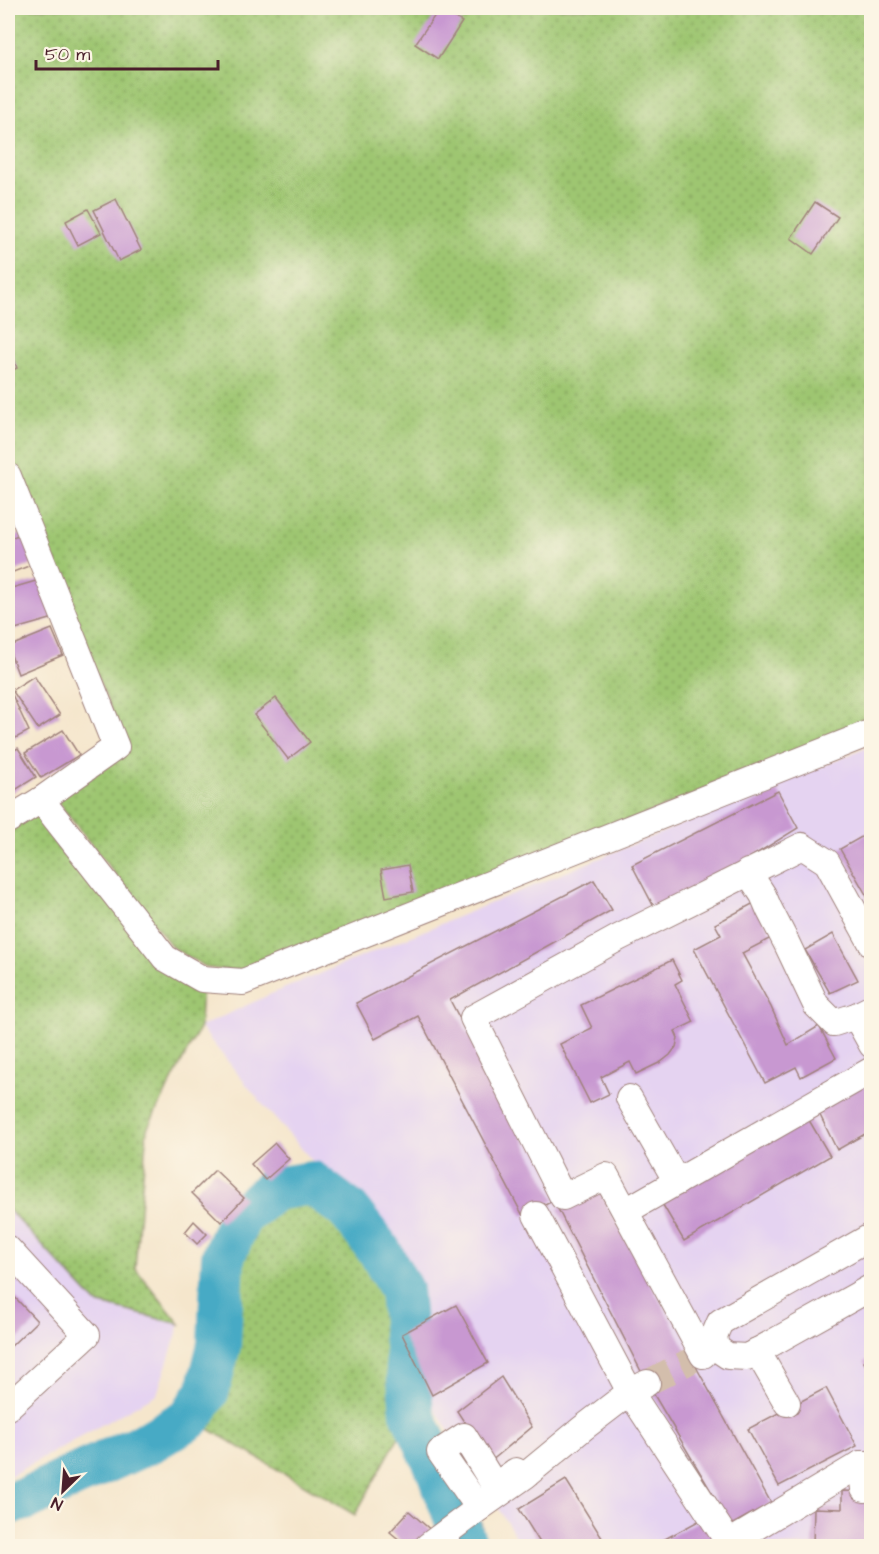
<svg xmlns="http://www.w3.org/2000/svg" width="879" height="1554" font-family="'Architects Daughter',sans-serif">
<defs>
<pattern id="grass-dots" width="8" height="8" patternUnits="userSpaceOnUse" patternTransform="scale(1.5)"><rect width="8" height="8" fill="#9ec671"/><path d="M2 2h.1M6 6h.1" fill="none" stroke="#83a05d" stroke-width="1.8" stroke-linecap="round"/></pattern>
</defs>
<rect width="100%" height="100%" fill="#fcf5e5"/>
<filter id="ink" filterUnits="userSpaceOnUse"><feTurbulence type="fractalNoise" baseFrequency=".0167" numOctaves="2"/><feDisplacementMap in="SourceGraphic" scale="12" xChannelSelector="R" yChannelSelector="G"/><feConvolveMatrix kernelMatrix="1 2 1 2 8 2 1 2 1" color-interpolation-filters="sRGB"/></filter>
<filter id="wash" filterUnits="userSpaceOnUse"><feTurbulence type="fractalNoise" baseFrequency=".008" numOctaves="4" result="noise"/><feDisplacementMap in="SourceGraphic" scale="24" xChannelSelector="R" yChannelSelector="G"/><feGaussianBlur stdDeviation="1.35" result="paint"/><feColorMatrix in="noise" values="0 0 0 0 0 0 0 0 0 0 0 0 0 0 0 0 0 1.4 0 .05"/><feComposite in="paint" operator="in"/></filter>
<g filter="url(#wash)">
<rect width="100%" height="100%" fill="#f5e6cc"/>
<g fill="#e5d3f1">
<path d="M871,746V1546H522L424,1392L401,1261L263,1105L200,1027L271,994Z"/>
<path d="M8,1209L96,1303L180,1324L157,1394L8,1477Z"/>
</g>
<g fill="url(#grass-dots)" stroke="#74724e" stroke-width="1.5">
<path d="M8,8H871V725L249,972L208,968L173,948L50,792L124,740L8,466Z"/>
<path d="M41,800L165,958L202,979L200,1027L147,1129L135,1268L180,1324L96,1303L8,1209V820Z"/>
<path d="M312,1183L348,1210L379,1250L401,1290L412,1413L355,1515L190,1418L208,1390L219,1345L223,1257L240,1217L274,1189Z"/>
</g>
<path fill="#46aac5" stroke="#486478" stroke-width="1.5" d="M428,1447L452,1488L481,1522L485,1546H455L433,1494Z"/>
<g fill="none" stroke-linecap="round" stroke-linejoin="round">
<path stroke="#46aac5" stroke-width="44" d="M8,1503L25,1499L151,1441L190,1418L208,1390L219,1345L223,1257L240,1217L274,1189L312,1183L348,1210L379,1250L401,1290L412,1413L437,1468L466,1546"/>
</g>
<g id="blocks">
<g fill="#c898d1">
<path d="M440,8L462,22L438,59L415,44Z"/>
<path d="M116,199L141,250L119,261L94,210Z"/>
<path d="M815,202L838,217L813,254L791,238Z"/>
<path d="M88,209L101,233L78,245L66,221Z"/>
<path d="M8,344L17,368L8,372Z"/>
<path d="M23,533L34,564L8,574V539Z"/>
<path d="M43,579L54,618L8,631V589Z"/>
<path d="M52,629L63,655L18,674L8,647Z"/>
<path d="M34,676L60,715L38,729L12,690Z"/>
<path d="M8,686L29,731L8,742Z"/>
<path d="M276,698L310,742L288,759L254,715Z"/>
<path d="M63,730L79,755L41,778L25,753Z"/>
<path d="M18,748L36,777L9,794L8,754Z"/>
<path d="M778,791L798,828L746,860L654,907L632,865Z"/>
<path d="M872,831V905L840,849Z"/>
<path d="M408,865L413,892L386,897L381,870Z"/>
<path d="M594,880L612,910L450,1000L555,1200L523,1216L418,1016L375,1039L356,1003Z"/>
<path d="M754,903L773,937L742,953L771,1007L788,1045L819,1026L836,1058L801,1077L796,1067L765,1083L694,949L721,935L715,924Z"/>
<path d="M833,934L858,980L830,993L805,950Z"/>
<path d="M672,960L682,980L675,984L694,1022L675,1031L678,1038L676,1047L670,1055L661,1062L636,1074L630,1062L601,1077L609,1094L590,1103L560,1044L592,1028L581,1005Z"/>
<path d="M872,1078V1130L837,1150L818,1111Z"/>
<path d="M806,1115L830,1156L684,1241L660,1200Z"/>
<path d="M275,1143L289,1159L265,1180L251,1164Z"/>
<path d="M215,1170L244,1198L221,1222L192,1193Z"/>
<path d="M597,1187L771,1503L731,1525L647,1383L558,1209Z"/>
<path d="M194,1221L207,1234L197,1244L185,1232Z"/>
<path d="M8,1290L37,1321L8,1349Z"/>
<path d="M456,1305L488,1363L432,1395L402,1334Z"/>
<path d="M872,1358V1376L864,1362Z"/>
<path d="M501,1377L532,1427L490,1462L457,1411Z"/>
<path d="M826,1388L857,1446L779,1486L748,1429Z"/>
<path d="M566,1480L607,1546H542L519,1509Z"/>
<path d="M842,1491L872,1492V1546H813L814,1508L842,1509Z"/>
<path d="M409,1511L433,1532L419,1546H407L390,1532Z"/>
<path d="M704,1518L720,1546H652Z"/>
</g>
</g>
</g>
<g filter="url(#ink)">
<use href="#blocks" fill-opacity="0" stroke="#a0827c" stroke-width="1.5"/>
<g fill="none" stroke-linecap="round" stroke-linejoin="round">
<path stroke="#d3beac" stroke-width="26" stroke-dasharray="26 13" stroke-linecap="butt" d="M647,1383L692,1360"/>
<g stroke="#a0827c" stroke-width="28">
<g id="minor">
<path d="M8,476L116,747L41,800L8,820"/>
<path d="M41,800L165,958L202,979L243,982L872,732"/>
<path d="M748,872L763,895L769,909L786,942L816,1005L834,1023L856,1016L872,1008"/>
<path d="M856,1016L872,1045"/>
<path d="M629,1098L677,1182"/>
<path d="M626,1211L872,1070"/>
<path d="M536,1215L630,1392L729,1543L861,1464H872"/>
<path d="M872,1236L720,1322L714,1336L716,1348L728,1356L747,1357L872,1287"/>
<path d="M8,1249L87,1335L8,1407"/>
<path d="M757,1351L787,1403"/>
<path d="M703,1355L606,1176L563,1197L473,1018L618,938L802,846L827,862L872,944"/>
<path d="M861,1464L864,1489"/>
<path d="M479,1508L440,1452L464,1436L495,1486L516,1471"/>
<path d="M428,1546L479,1508L526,1475L583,1428L630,1392L647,1383"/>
</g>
</g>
<use href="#minor" stroke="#fff" stroke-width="26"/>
</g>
</g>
<rect width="879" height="1554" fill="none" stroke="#fcf5e5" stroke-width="30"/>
<g transform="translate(63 1491) rotate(205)" stroke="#fcf5e5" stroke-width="4.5" paint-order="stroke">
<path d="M0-4.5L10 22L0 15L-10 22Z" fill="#4a1f2b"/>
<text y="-9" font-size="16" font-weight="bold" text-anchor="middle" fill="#4a1f2b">N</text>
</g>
<path d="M36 60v9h182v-9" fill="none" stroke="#4a1f2b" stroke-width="3"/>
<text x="45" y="60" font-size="18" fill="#4a1f2b" stroke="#fcf5e5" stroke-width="4.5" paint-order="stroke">50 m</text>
</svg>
